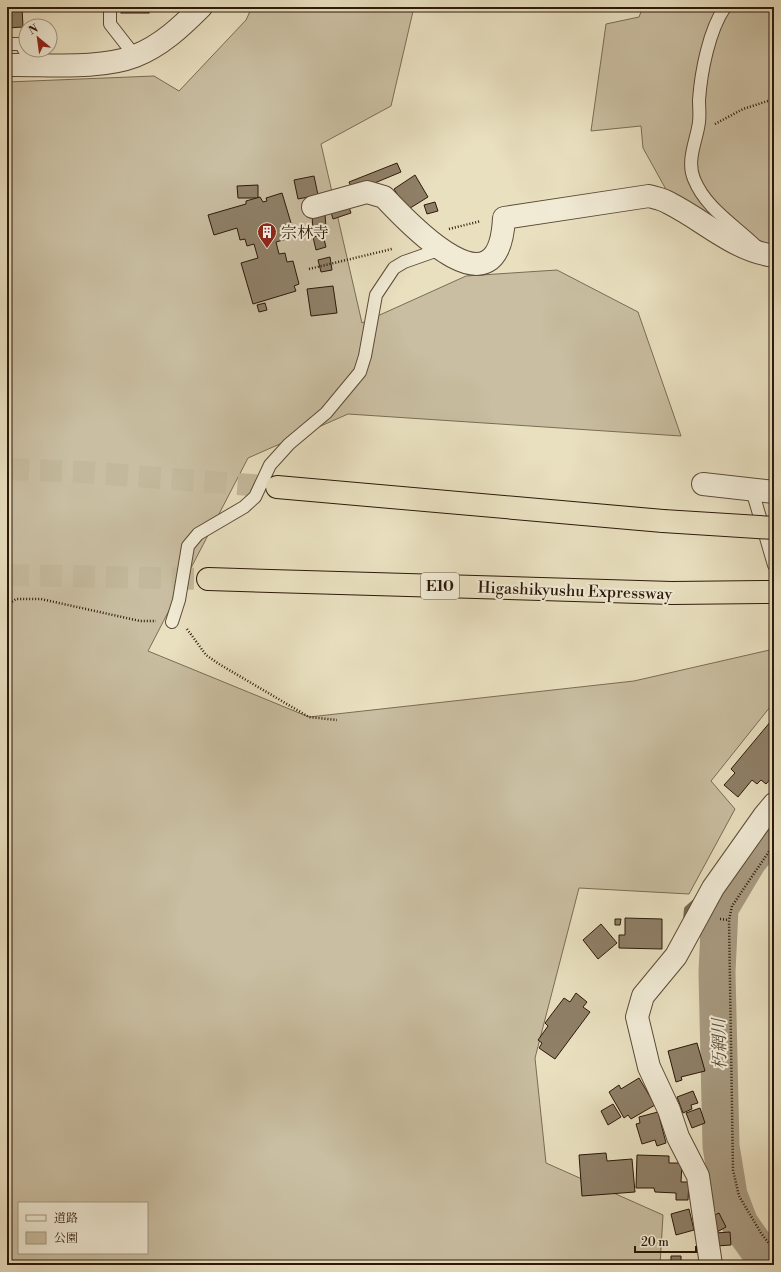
<svg xmlns="http://www.w3.org/2000/svg" width="781" height="1272" font-family="'Libre Bodoni','Noto Serif JP',serif">
<rect width="100%" height="100%" fill="#e9e0c0"/>
<filter id="stains"><feTurbulence type="fractalNoise" baseFrequency=".005" numOctaves="4"/><feColorMatrix values="0 0 0 0 .2 0 0 0 0 .09 0 0 0 0 .02 0 0 0 .5 -.17"/></filter>
<radialGradient id="worn" r=".72"><stop offset=".6" stop-color="#630" stop-opacity="0"/><stop offset="1" stop-color="#630" stop-opacity=".3"/></radialGradient>
<g fill="#c9bea1" stroke="#7b6c55" fill-rule="evenodd">
<path d="M252,7H414L391,106L321,144L362,323L466,276L557,270L638,312L681,436L348,414L248,458L148,651L309,717L634,681L774,649V702L711,781L735,809L689,894L579,888L535,1058L546,1163L663,1215L660,1265H7V82L154,76L179,91L246,20ZM19,1203H147V1253H19Z"/>
<path d="M643,7H774V249L668,193L643,148L641,126L591,131L606,24L639,17Z"/>
</g>
<g fill="none" stroke-linecap="round" stroke-linejoin="round">
<path stroke="#776852" stroke-width="6" d="M686,920L687,909L696,901"/>
<path stroke="#a99c82" stroke-width="37" d="M769,1265L740,1224L729,1195L721,1146L717,972L720,908L748,861L774,828"/>
</g>
<g fill="#8f8068" stroke="#2d1909">
<path d="M7,7H22L23,27L7,28Z"/>
<rect x="121" y="7" width="28" height="6"/>
<path d="M397,163L401,172L353,192L349,182Z"/>
<path d="M415,175L428,197L407,210L394,189Z"/>
<path d="M314,176L318,195L298,199L294,180Z"/>
<path d="M258,185V198H238L237,186Z"/>
<path d="M282,193L291,223L287,226L290,238L276,242L279,254L285,253L287,262L293,261L299,284L294,286L296,291L253,304L241,263L258,258L254,244L247,246L245,239L240,240L237,228L214,235L208,215L246,204V201L260,197L263,202L267,201L266,198Z"/>
<path d="M435,202L438,211L427,214L424,205Z"/>
<path d="M348,204L351,213L333,219L330,209Z"/>
<path d="M325,214L326,228L313,230L312,215Z"/>
<path d="M323,235L326,247L316,250L313,237Z"/>
<path d="M330,257L332,270L321,272L318,260Z"/>
<path d="M333,286L337,313L311,316L307,289Z"/>
<path d="M265,303L267,310L259,312L257,305Z"/>
<path d="M771,721L774,723V761L771,765L774,768V775L766,784L761,780L757,784L752,780L738,797L724,785L735,773L731,769Z"/>
<path d="M625,918L662,919V949L619,948V935H625Z"/>
<path d="M615,919H621L620,925H615Z"/>
<path d="M601,924L617,943L598,959L583,940Z"/>
<path d="M576,993L587,1002L583,1007L590,1012L555,1059L539,1048L542,1043L538,1040L548,1026L545,1023L564,998L570,1002Z"/>
<path d="M697,1043L705,1071L681,1077L682,1080L676,1082L668,1051Z"/>
<path d="M639,1078L655,1105L631,1119L628,1115L624,1118L609,1092L619,1085L621,1089Z"/>
<path d="M693,1091L698,1103L691,1105L692,1109L683,1113L677,1097Z"/>
<path d="M613,1104L621,1117L608,1125L601,1111Z"/>
<path d="M700,1108L705,1123L692,1128L686,1113Z"/>
<path d="M658,1112L666,1143L657,1146L655,1140L642,1144L636,1124L640,1123L639,1117Z"/>
<path d="M606,1153L607,1161L632,1159L635,1192L582,1196L579,1155Z"/>
<path d="M637,1155L669,1156V1163H682L681,1182H689L688,1200H676V1193L655,1192L654,1188H636Z"/>
<path d="M689,1209L694,1230L676,1235L671,1214Z"/>
<path d="M719,1213L726,1227L717,1232L710,1217Z"/>
<path d="M730,1232L731,1245L716,1246L715,1233Z"/>
<path d="M671,1256H681V1265L671,1264Z"/>
</g>
<g fill="none" stroke-linecap="round" stroke-linejoin="round">
<g stroke="#c3b89b" stroke-width="22" stroke-dasharray="22 11" stroke-linecap="butt">
<path d="M7,469L83,472L277,487"/>
<path d="M7,575L208,579"/>
</g>
<g stroke="#5c4b37" stroke-width="14">
<g id="lane">
<path d="M110,7V24L135,56"/>
<path d="M725,7C709,30 701,72 699,100C699,107 700,115 699,122C697,140 686,160 694,179C706,209 735,225 757,247"/>
<path d="M7,44H21L32,65"/>
<path d="M752,490L774,565"/>
<path d="M172,622L179,600L188,546L198,534L244,507L255,497L270,465L289,444L326,413L360,372L365,356L376,295L394,268L404,262L441,249"/>
</g>
</g>
<g stroke="#5c4b37" stroke-width="24">
<g id="street">
<path d="M7,65C46,64 99,70 135,56C161,46 182,26 201,7"/>
<path d="M313,207L367,192L384,197C413,228 499,318 504,218L649,196C656,198 663,199 669,203C705,221 733,250 774,256"/>
<path d="M703,484L774,492"/>
<path d="M711,1265L698,1176L678,1137L669,1110L649,1067L637,1017L643,996L676,956L713,888L764,816L774,804"/>
</g>
</g>
<g stroke="#2d1909" stroke-width="24">
<g id="highway">
<path d="M277,487L663,521"/>
<path d="M208,579L672,593L774,592"/>
</g>
</g>
<g stroke="#2d1909" stroke-width="2.5" stroke-dasharray="1 2" stroke-linecap="butt">
<path d="M715,124L743,109L774,99"/>
<path d="M449,229L481,221"/>
<path d="M309,269L392,249"/>
<path d="M7,605L16,599H41L140,621H156"/>
<path d="M187,629L206,655L219,664L309,717L337,720"/>
<path d="M774,844L732,906L729,920L733,1170L739,1196L761,1233L774,1250"/>
<path d="M720,919L729,920"/>
</g>
<use href="#lane" stroke="#f1ebd6" stroke-width="12"/>
<use href="#street" stroke="#f1ebd6" stroke-width="22"/>
<use href="#highway" stroke="#e9e0c0" stroke-width="22"/>
<g stroke="#2d1909" stroke-width="24" stroke-linecap="butt">
<path id="highway-bridge" d="M663,521L774,528"/>
</g>
<use href="#highway-bridge" stroke="#e9e0c0" stroke-width="22"/>
</g>
<defs>
<g id="building-pin" transform="scale(1)"><path d="M0 17L-7.5 6A9.5 9.5 0 1 1 7.5 6Z" fill="#8f2418" stroke="#f1ebd6"/><path d="M-4-6H4V6H1V3H-1V6H-4ZM-2.5-4.3h1.7v1.8h-1.7ZM.8-4.3h1.7v1.8H.8ZM-2.5-1h1.7V.8h-1.7ZM.8-1h1.7V.8H.8Z" fill="#fff"/></g>
</defs>
<g fill-rule="evenodd">
<use href="#building-pin" x="267" y="232"/>
</g>
<g text-anchor="middle" stroke-width="4" stroke-linejoin="round" paint-order="stroke">
<rect fill="#f1ebd6" stroke="#685846" stroke-width="1" x="421" y="573" width="38" height="26" rx="3"/>
<g font-size="15" font-weight="bold" fill="#2d1909">
<text x="440" y="591">E10</text>
</g>
<g font-size="16" fill="#2d1909" stroke="#f1ebd6" text-anchor="start">
<text x="281" y="238">宗林寺</text>
</g>
<g font-size="16" fill="#2d1909" stroke="#f1ebd6">
<text transform="translate(575 590) rotate(2)" y="6">Higashikyushu Expressway</text>
</g>
<g font-size="17" font-style="italic" fill="#5f4d39" stroke="#f1ebd6">
<text transform="translate(719 1044) rotate(-91)" y="6">朽網川</text>
</g>
</g>
<rect width="781" height="1272" fill="none" stroke="#e9e0c0" stroke-width="24"/>
<rect x="8" y="8" width="765" height="1256" fill="none" stroke="#2d1909" stroke-width="2"/>
<rect x="12" y="12" width="757" height="1248" fill="none" stroke="#2d1909"/>
<rect x="18" y="1202" width="130" height="52" fill="#f1ebd6" stroke="#a39784"/>
<rect x="26" y="1215" width="20" height="6" fill="#f1ebd6" stroke="#a39784"/>
<text x="54" y="1222" font-size="12" fill="#2d1909">道路</text>
<rect x="26" y="1232" width="20" height="12" fill="#c9bea1" stroke="#a39784"/>
<text x="54" y="1242" font-size="12" fill="#2d1909">公園</text>
<g transform="translate(38 38) rotate(331)"><circle r="19" fill="#f1ebd6" stroke="#a39784"/>
<path d="M0-3L7 15L0 10L-7 15Z" fill="#8f2418"/>
<text y="-6" font-size="11" font-weight="bold" text-anchor="middle" fill="#2d1909">N</text>
</g>
<path d="M635 1246v6h61v-6" fill="none" stroke="#2d1909" stroke-width="2"/>
<text x="641" y="1246" font-size="12" fill="#2d1909" stroke="#f1ebd6" stroke-width="3" paint-order="stroke">20 m</text>
<rect width="100%" height="100%" filter="url(#stains)"/>
<rect width="100%" height="100%" fill="url(#worn)"/>
</svg>
